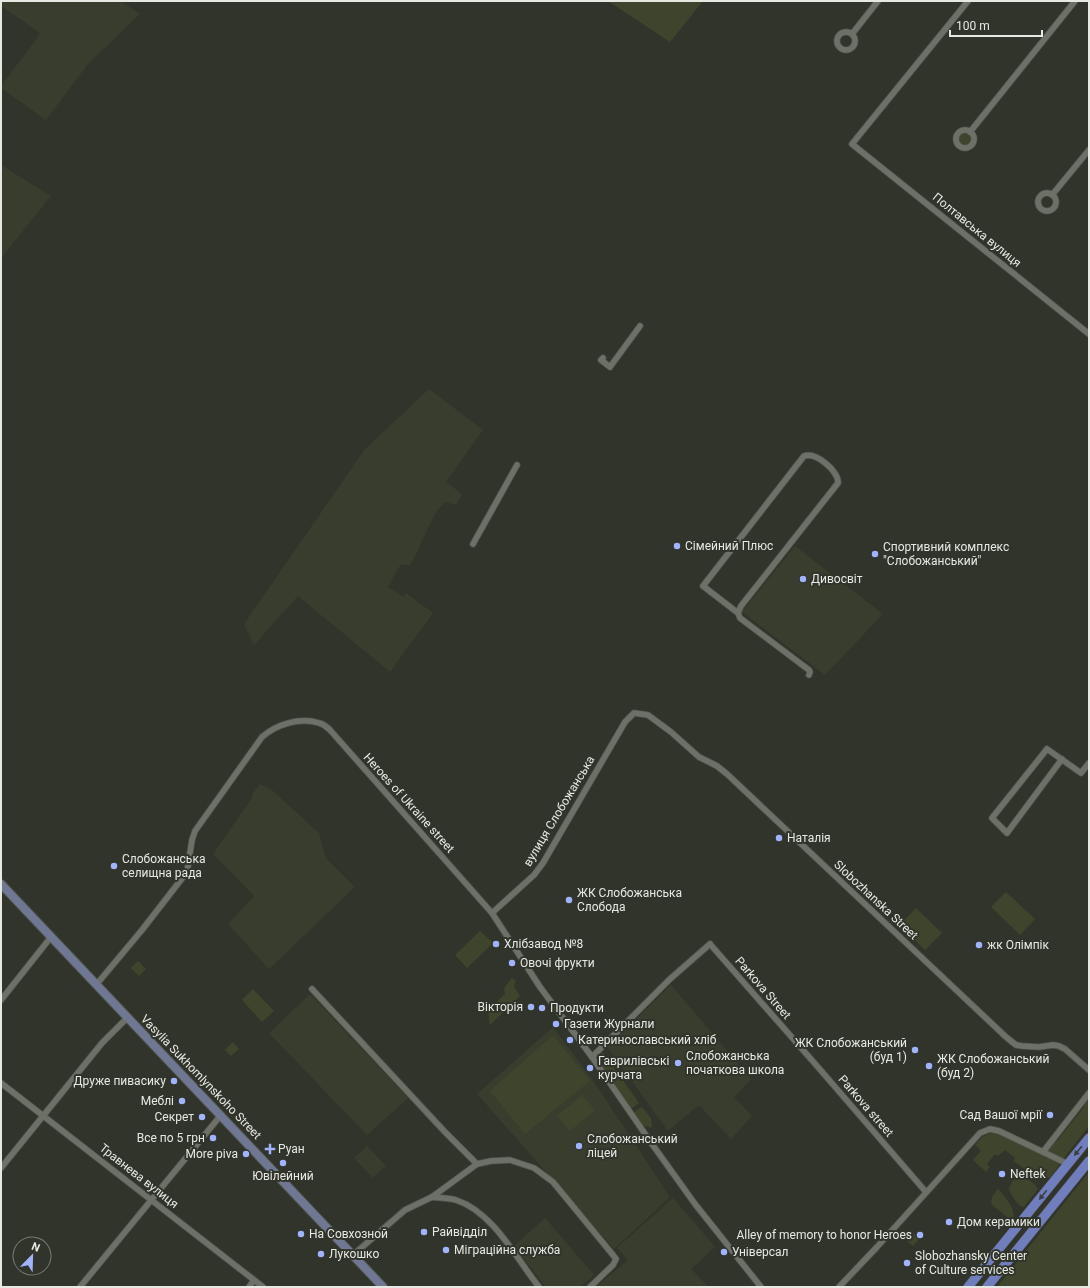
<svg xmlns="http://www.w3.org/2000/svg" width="1090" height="1288" font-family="Roboto,sans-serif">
<rect width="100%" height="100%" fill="#31342b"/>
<g fill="#393d2e">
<path d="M1,1H121L140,14L88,64L46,120L1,88V86L38,37L40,33L1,6Z"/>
<path d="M1,165L51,196L1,258Z"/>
<path d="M429,389L483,430L446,482L462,494L456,505L445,502L436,512L410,566L401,564L388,587L404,597L406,593L433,613L390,672L298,596L254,645L244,624L365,449Z"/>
<path d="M795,546L883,614L825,675L742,612Z"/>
<path d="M260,784L272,790L319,833L326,858L355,887L269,969L228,924L254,896L213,854L252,798L253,793Z"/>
<path d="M671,985L751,1079L734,1097L752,1116L731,1139L699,1105L668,1131L607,1047Z"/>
<path d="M310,994L408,1098L367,1135L269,1033Z"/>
<path d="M553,1027L592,1079L670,1197L614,1249L477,1094Z"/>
<path d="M367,1146L386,1166L373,1178L354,1158Z"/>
<path d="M673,1198L715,1247L691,1269L709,1287H596L628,1260L617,1248Z"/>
<path d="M545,1218L594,1275L580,1287H546L514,1246Z"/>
</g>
<g fill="#3e452c">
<path d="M608,1H703L670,42Z"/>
<circle cx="965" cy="139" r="9"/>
<path d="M1006,892L1035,919L1020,935L991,907Z"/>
<path d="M916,908L942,933L925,950L900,925Z"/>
<path d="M480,931L493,943L467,968L455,955Z"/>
<path d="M138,961L146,969L139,976L131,968Z"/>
<path d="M512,978L516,981L514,986L520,996L490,1025L488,1011L505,994L504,988Z"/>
<path d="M253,989L274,1011L262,1022L242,1000Z"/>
<path d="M553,1035L590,1081L525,1134L490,1091Z"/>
<path d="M233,1042L239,1049L231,1056L225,1050Z"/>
<path d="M603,1052L639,1103L631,1109L596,1058Z"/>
<path d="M582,1095L595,1110L570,1131L557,1116Z"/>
<path d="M1089,1097V1126L1063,1159L1049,1153L1047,1151L1052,1141H1057L1084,1107V1102Z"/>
<path d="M642,1107L651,1118L652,1128L642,1125L634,1112Z"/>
<path d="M991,1133L1002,1134L1059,1163V1165C1055,1171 1051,1181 1043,1178L1026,1170L1013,1161L1015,1158L1005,1150L998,1156L995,1154L987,1164L990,1167L986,1172L973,1160L981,1151L975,1145L982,1137Z"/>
<path d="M1089,1172V1287H997Z"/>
<path d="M1020,1177C1027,1178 1034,1182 1038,1189L1024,1207C1017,1206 1012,1196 1009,1190C1010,1183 1014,1178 1020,1177Z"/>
<path d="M998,1189C1006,1197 1014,1207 1014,1218L1012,1220L1008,1218L991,1204L992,1197Z"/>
<path d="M913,1233L920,1238L913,1246L907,1241Z"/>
</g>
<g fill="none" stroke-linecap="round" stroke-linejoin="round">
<g stroke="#4e514a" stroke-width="7">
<g id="street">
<path d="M968,1L852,144L1089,334"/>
<circle cx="846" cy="41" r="9"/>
<path d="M852,34L878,1"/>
<circle cx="965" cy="139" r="9"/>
<path d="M970,132L1075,1"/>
<circle cx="1047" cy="202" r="9"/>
<path d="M1052,195L1089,150"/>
<path d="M603,358L601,360L610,367L640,326"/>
<path d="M473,544L517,465"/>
<path d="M738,613L703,586L804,456C816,452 839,471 838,483L741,606L738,613L740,618L809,670L810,672L809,675"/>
<path d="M1062,759L1007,833L992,818L1047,749L1081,773L1089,763"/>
<path d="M492,913L534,875L543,863L625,722L634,713L648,715L671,732L699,757L717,766L727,774L1006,1037L1016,1045L1022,1046L1039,1047L1053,1045L1059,1046L1065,1049L1089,1070"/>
<path d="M710,944L817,1066L926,1192"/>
<path d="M96,985L142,930L187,872L192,840L195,831L262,737C277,724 300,717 319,723C323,724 327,727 330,730L492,913L540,987L592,1057L652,1144L695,1204L761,1287"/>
<path d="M312,989L445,1132L477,1164"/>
<path d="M1,1000L51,937"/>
<path d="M592,1057L670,979L710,944"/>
<path d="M1,1083L263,1287"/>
<path d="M1043,1152L1068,1164"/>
<path d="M1,1168L102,1043L127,1018"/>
<path d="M432,1197C439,1198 449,1198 456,1200C493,1212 516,1258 539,1287"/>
<path d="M353,1255L405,1210L432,1197L477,1164L491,1161L510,1160L534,1168L553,1182L613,1255L616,1259L613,1265L590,1287"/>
<path d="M80,1287L221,1115"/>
<path d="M249,1287L254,1280"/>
<path d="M839,1287L877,1247L980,1133L990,1129L999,1131L1043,1152L1089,1093"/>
</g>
</g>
<g stroke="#4e514a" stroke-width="10">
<path id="secondary" d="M1,884L383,1287"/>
</g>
<g stroke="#4e514a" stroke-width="10">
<g id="primary">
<path d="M968,1287L1089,1138"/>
<path d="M987,1287L1089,1161"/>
</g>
</g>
<use href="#street" stroke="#6d7066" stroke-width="5.5"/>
<use href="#secondary" stroke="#6f7792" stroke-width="8"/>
<use href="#primary" stroke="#717ebe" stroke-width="9"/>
</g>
<defs><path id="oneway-solid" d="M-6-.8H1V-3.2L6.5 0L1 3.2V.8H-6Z"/></defs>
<g fill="#3b3f41">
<use href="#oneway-solid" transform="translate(1078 1151) rotate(129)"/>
<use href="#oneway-solid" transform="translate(1043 1195) rotate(128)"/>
</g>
<g fill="#a1b3fd" stroke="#31342b" stroke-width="1.5">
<circle cx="677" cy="546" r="4"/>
<circle cx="875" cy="554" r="4"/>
<circle cx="803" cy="579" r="4"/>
<circle cx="779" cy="838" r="4"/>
<circle cx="114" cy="866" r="4"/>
<circle cx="569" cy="900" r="4"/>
<circle cx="496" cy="944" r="4"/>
<circle cx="979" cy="945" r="4"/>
<circle cx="512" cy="963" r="4"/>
<circle cx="531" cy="1007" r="4"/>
<circle cx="542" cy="1008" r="4"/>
<circle cx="556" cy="1024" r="4"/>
<circle cx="570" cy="1040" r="4"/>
<circle cx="915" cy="1050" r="4"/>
<circle cx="678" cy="1063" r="4"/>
<circle cx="929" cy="1066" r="4"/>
<circle cx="590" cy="1068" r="4"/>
<circle cx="174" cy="1081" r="4"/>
<circle cx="182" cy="1101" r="4"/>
<circle cx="1050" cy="1115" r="4"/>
<circle cx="202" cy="1117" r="4"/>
<circle cx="213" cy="1138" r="4"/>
<circle cx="579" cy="1146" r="4"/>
<path d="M268 1143h4v4h4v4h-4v4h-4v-4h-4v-4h4z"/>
<circle cx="246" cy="1154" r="4"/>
<circle cx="283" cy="1163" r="4"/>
<circle cx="1002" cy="1174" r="4"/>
<circle cx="949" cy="1222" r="4"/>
<circle cx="424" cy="1232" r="4"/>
<circle cx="301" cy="1234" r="4"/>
<circle cx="920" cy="1235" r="4"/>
<circle cx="446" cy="1250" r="4"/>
<circle cx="724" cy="1252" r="4"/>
<circle cx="321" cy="1254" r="4"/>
<circle cx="907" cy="1263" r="4"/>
</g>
<g text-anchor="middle" stroke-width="4" stroke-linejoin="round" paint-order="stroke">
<g font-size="12" fill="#e6e8e2" stroke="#31342b">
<text transform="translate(977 230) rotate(39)" y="4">Полтавська вулиця</text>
<text transform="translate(409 803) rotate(48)" y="4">Heroes of Ukraine street</text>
<text transform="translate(559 811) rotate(-59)" y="4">вулиця Слобожанська</text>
<text transform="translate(876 900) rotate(43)" y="4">Slobozhanska Street</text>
<text transform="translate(763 988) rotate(49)" y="4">Parkova Street</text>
<text transform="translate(201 1077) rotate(46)" y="4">Vasylia Sukhomlynskoho Street</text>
<text transform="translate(866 1106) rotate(49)" y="4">Parkova street</text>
<text transform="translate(139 1176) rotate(38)" y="4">Травнева вулиця</text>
</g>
<g font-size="12" fill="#e6e8e2" stroke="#31342b" text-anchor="start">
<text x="685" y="550">Сімейний Плюс</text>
<text x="883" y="551">Спортивний комплекс<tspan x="883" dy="14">"Слобожанський"</tspan></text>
<text x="811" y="583">Дивосвіт</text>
<text x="787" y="842">Наталія</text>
<text x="122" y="863">Слобожанська<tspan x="122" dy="14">селищна рада</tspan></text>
<text x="577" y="897">ЖК Слобожанська<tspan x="577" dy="14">Слобода</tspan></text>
<text x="504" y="948">Хлібзавод №8</text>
<text x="987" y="949">жк Олімпік</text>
<text x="520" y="967">Овочі фрукти</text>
<text x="523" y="1011" text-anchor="end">Вікторія</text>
<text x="550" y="1012">Продукти</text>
<text x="564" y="1028">Газети Журнали</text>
<text x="578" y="1044">Катеринославський хліб</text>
<text x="907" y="1047" text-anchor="end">ЖК Слобожанський<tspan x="907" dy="14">(буд 1)</tspan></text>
<text x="686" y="1060">Cлобожанська<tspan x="686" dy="14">початкова школа</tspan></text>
<text x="937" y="1063">ЖК Слобожанський<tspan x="937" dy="14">(буд 2)</tspan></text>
<text x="598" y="1065">Гаврилівські<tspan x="598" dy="14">курчата</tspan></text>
<text x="166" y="1085" text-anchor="end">Друже пивасику</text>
<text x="174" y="1105" text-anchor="end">Меблі</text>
<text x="1042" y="1119" text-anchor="end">Сад Вашої мрії</text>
<text x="194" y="1121" text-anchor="end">Секрет</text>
<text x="205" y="1142" text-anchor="end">Все по 5 грн</text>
<text x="587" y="1143">Слобожанський<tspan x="587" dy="14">ліцей</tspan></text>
<text x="278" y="1153">Руан</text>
<text x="238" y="1158" text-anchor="end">More piva</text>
<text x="1010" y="1178">Neftek</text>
<text x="283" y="1180" text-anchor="middle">Ювілейний</text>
<text x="957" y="1226">Дом керамики</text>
<text x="432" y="1236">Райвідділ</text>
<text x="309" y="1238">На Совхозной</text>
<text x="912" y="1239" text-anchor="end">Alley of memory to honor Heroes</text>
<text x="454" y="1254">Міграційна служба</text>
<text x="732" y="1256">Універсал</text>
<text x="329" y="1258">Лукошко</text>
<text x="915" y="1260">Slobozhansky Center<tspan x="915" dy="14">of Culture services</tspan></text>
</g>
</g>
<rect width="1090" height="1288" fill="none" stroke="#e6e8e2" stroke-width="4"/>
<g transform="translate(32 1256) rotate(23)"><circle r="19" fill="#31342b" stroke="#797c74"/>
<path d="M0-3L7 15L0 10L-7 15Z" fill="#a1b3fd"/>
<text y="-6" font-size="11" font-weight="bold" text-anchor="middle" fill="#e6e8e2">N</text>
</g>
<path d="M950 30v6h92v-6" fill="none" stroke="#e6e8e2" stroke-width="2"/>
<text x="956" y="30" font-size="12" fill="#e6e8e2" stroke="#31342b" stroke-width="3" paint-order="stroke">100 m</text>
</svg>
